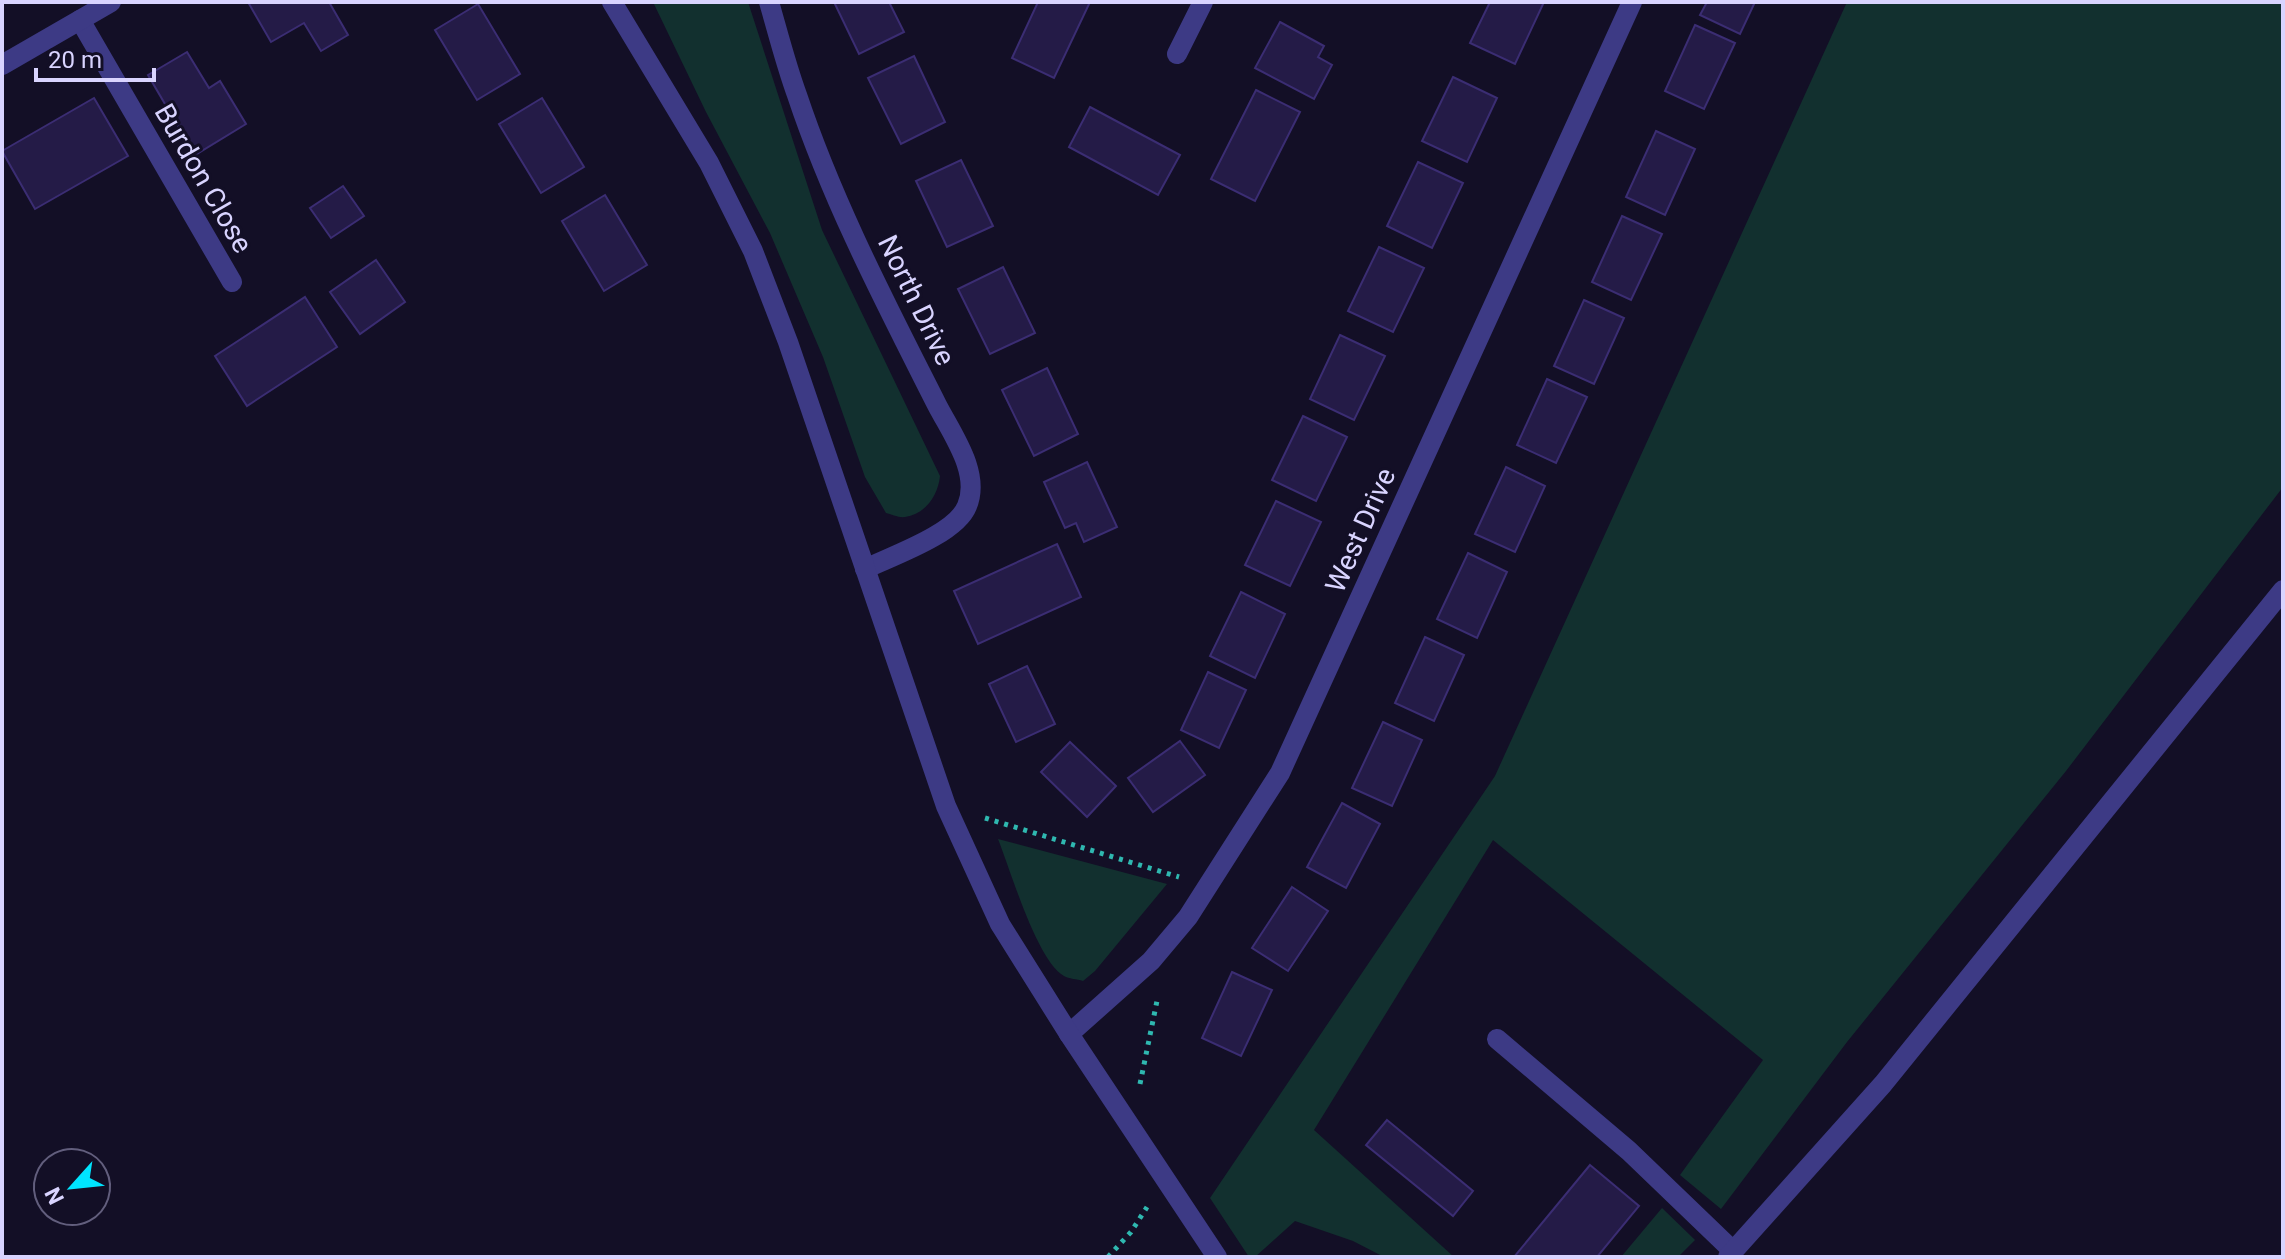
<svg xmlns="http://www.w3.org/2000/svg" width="2285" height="1259" font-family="Roboto,sans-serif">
<rect width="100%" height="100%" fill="#130f26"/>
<g fill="#12302f">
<path d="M653,2H748L822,230L940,476C938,495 926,514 905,517C899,518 891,514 886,513L865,477L823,357L770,233L706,112Z"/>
<path d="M1847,2H2283V487L2066,771L1847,1042L1721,1209L1680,1175L1763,1060L1493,840L1314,1130L1454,1257H1384L1353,1241L1295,1221L1255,1257H1249L1210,1198L1495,776Z"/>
<path d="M998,839L1167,884L1095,971L1083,981C1077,979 1069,979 1064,976C1037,961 1010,869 998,839Z"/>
<path d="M1662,1208L1695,1240L1678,1257H1621Z"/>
</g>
<g fill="#241b47" stroke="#3b2d73" stroke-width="2">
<path d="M248,2H329L348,35L321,51L304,23L271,42Z"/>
<path d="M834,2H889L904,32L859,54Z"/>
<path d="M1038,2H1090L1054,78L1012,58Z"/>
<path d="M1490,2H1544L1515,64L1470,43Z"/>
<path d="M1707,2H1755L1740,34L1700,15Z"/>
<path d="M478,4L520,74L477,100L435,30Z"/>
<path d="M1280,22L1324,46L1318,57L1332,65L1314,99L1255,68Z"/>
<path d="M1695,25L1735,43L1704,109L1665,91Z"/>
<path d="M187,52L209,88L220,81L246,124L195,155L148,75Z"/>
<path d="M914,56L945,122L901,144L868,78Z"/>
<path d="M1453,77L1497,98L1467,162L1422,141Z"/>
<path d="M1256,90L1300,112L1255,201L1211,179Z"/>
<path d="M94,98L128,156L35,209L2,151Z"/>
<path d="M542,98L584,167L541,193L499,124Z"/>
<path d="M1090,107L1180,155L1158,195L1069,147Z"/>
<path d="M1656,131L1695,149L1665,215L1626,197Z"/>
<path d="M961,160L993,226L947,247L916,181Z"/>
<path d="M1418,162L1463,183L1432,248L1387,226Z"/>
<path d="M343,186L364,216L331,238L310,208Z"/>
<path d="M605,195L647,265L604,291L562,221Z"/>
<path d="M1622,216L1662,234L1631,300L1592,282Z"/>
<path d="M1379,247L1424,268L1393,332L1348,311Z"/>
<path d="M376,260L405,302L360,334L330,292Z"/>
<path d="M1003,267L1035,333L990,354L958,289Z"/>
<path d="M305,297L337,347L247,406L215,356Z"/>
<path d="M1584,300L1624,318L1594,384L1554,366Z"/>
<path d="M1340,335L1385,356L1354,420L1310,399Z"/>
<path d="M1047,368L1078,434L1034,456L1002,390Z"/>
<path d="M1547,379L1587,397L1556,463L1517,445Z"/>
<path d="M1303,416L1347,437L1316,501L1272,480Z"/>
<path d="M1087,462L1117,527L1084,542L1076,523L1065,528L1044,482Z"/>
<path d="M1506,467L1545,486L1515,552L1475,534Z"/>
<path d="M1276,501L1321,522L1290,586L1245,565Z"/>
<path d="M1057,544L1081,597L978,644L954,591Z"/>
<path d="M1468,553L1507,572L1477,638L1437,619Z"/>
<path d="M1241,592L1285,614L1255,678L1210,656Z"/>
<path d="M1425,637L1464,655L1434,721L1395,703Z"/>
<path d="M1027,666L1055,724L1016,742L989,684Z"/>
<path d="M1208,672L1246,690L1219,748L1181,730Z"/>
<path d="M1383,722L1422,740L1392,806L1352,788Z"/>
<path d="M1180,741L1205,775L1153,812L1128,778Z"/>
<path d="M1070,742L1116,786L1087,817L1041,772Z"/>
<path d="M1342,803L1380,824L1346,888L1307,867Z"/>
<path d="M1292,887L1328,911L1288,971L1252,948Z"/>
<path d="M1232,972L1272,990L1241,1056L1202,1038Z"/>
<path d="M1387,1120L1473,1191L1453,1216L1366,1145Z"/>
<path d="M1590,1165L1639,1206L1597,1257H1514Z"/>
</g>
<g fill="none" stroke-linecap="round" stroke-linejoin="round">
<g stroke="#2fb8b0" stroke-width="5" stroke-dasharray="4 6" stroke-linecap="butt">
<path d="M985,818L1179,877"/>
<path d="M1140,1084L1158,996"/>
<path d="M1108,1257L1131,1232L1147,1207"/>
</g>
<path stroke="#3d3a85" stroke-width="20" d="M1497,1039L1629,1151L1733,1251"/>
<g stroke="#3d3a85" stroke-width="20">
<path d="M769,2C778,33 786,65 797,95C833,203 886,304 937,405C952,434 981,473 967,506C956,534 892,556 865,569"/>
<path d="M80,20L232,282"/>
<path d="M1177,54L1203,2"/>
<path d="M2,65L111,2"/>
<path d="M1069,1034L1151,961L1188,917L1280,773L1632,2"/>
</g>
<g stroke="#3d3a85" stroke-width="20">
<path d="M612,2L709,163L753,251L788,342L946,806L1000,924L1069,1034L1217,1257"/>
<path d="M1728,1257L1883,1084L2283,590"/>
</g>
</g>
<g text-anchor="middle" stroke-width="6" stroke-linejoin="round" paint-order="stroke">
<g font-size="28" fill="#d9d4ff" stroke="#130f26">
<text transform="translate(204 178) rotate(60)" y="10">Burdon Close</text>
<text transform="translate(917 300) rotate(64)" y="10">North Drive</text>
<text transform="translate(1360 530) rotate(-66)" y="10">West Drive</text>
</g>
</g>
<rect width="2285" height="1259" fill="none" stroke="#d9d4ff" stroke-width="8"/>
<g transform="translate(72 1187) rotate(243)"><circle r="38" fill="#130f26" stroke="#625e7d" stroke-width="2"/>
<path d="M0-6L14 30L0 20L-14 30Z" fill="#00e5ff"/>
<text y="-12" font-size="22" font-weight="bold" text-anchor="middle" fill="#d9d4ff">N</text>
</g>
<path d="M36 68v12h118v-12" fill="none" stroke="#d9d4ff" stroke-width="4"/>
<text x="48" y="68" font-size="24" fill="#d9d4ff" stroke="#130f26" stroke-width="6" paint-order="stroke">20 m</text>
</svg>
